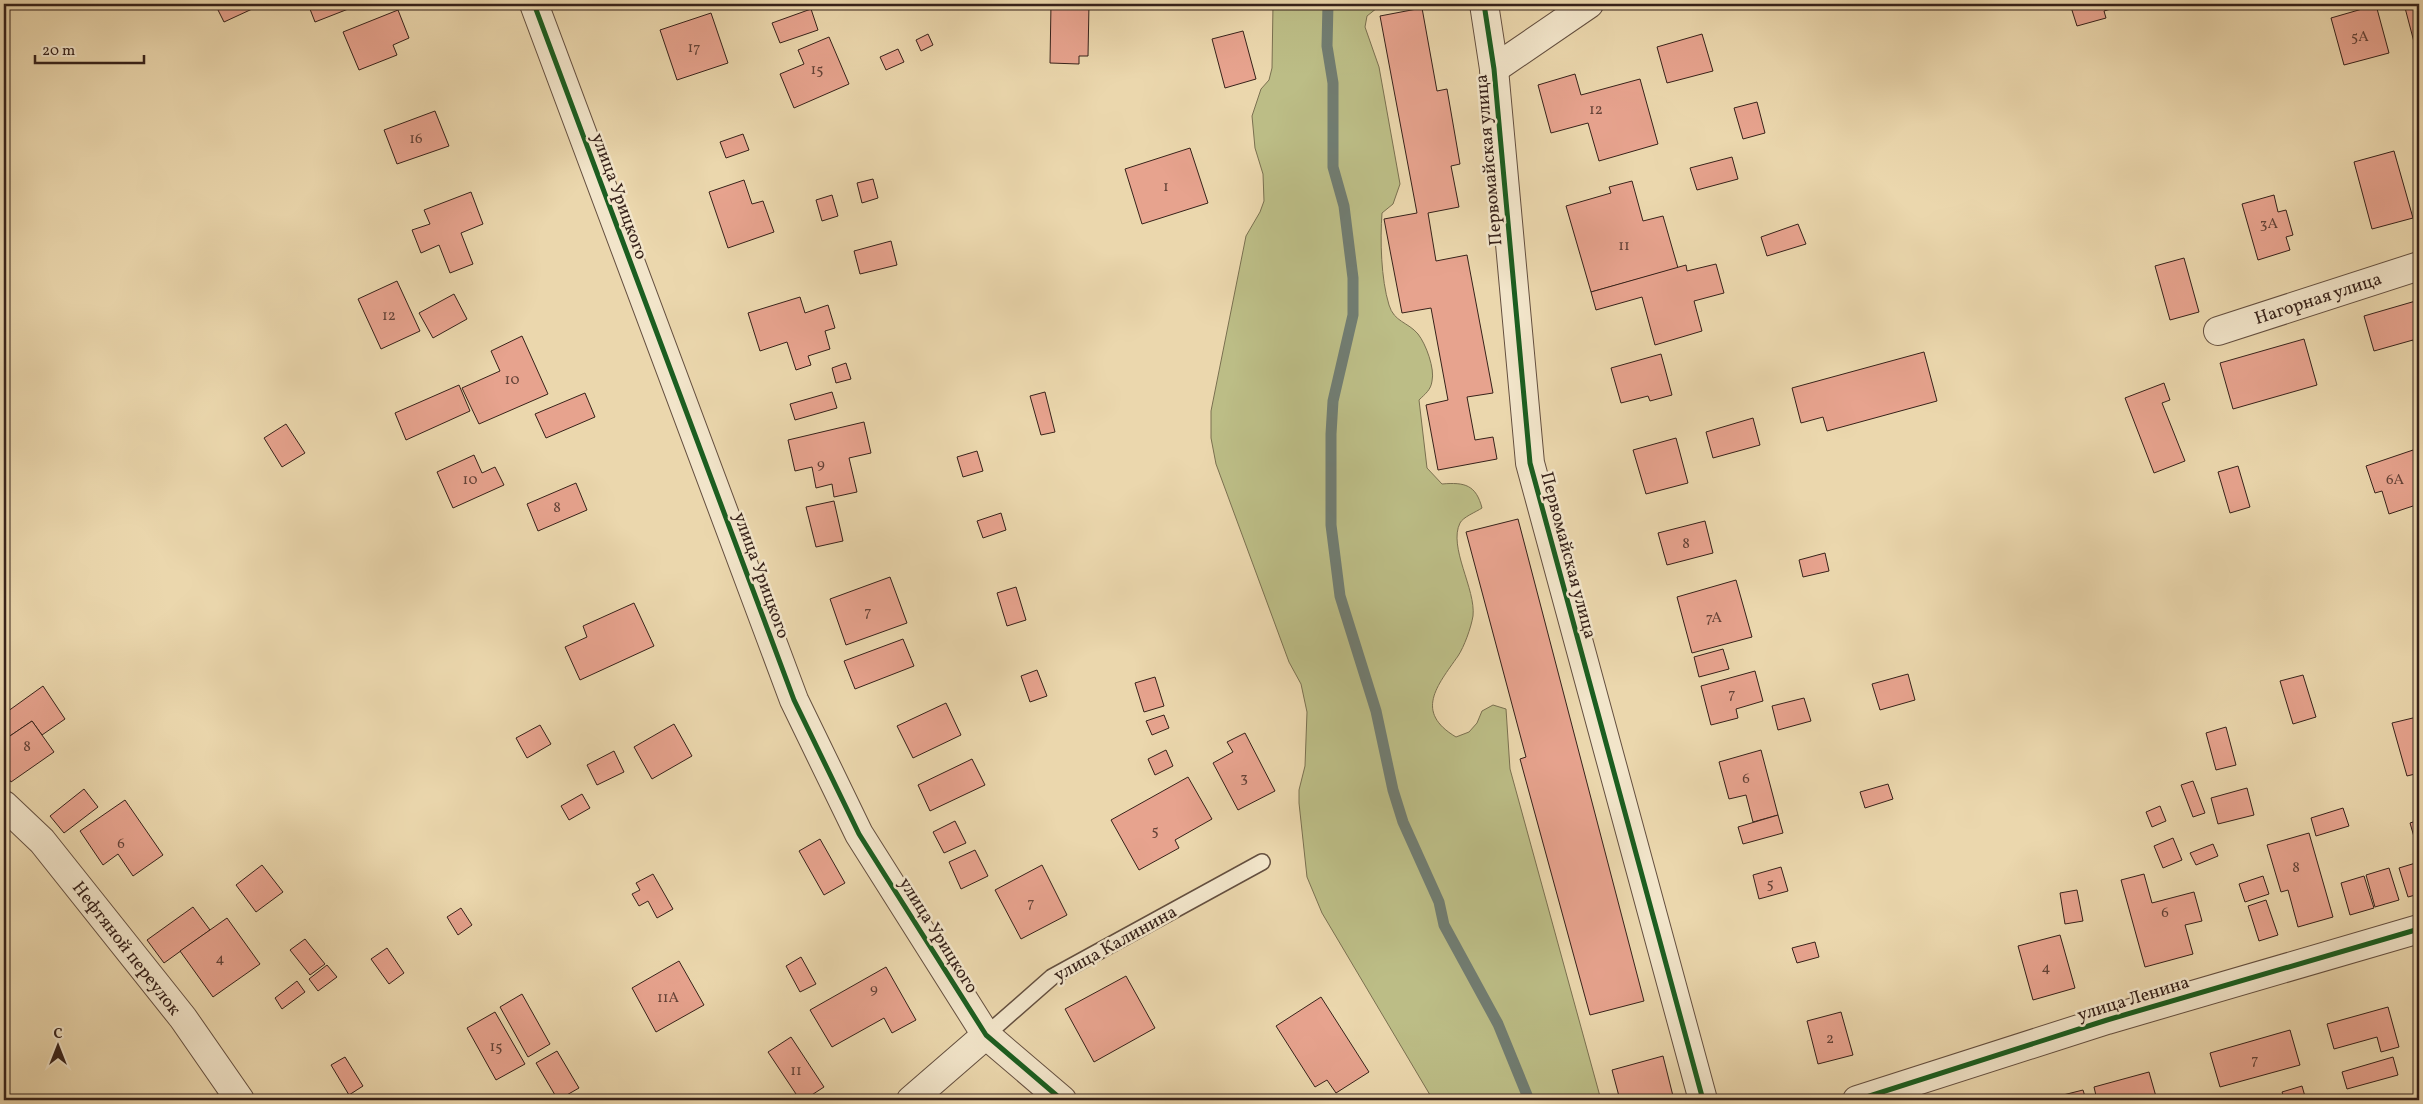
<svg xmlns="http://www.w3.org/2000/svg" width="2423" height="1104" font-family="Vollkorn,serif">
<rect width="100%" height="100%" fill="#ebd7ad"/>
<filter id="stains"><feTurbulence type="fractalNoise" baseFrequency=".004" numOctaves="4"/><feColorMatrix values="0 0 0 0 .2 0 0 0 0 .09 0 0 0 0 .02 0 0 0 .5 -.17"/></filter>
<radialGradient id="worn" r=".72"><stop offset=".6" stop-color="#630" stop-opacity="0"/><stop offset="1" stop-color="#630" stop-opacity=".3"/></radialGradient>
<path fill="#bcbd86" stroke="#7a7050" d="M1273,4H1382L1367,16L1365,27L1379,67L1400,184L1393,204L1382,213C1380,240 1381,279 1389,305C1394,322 1408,322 1418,334C1426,344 1435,369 1432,381C1431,390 1425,394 1419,400L1427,468L1442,484C1465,482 1476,485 1482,508C1476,512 1463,517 1460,523C1448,547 1476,589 1473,616C1471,628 1464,647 1458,656C1437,686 1414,712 1456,737L1469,732L1477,723L1482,711L1493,705L1506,709L1510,769L1601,1100H1433L1322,913L1307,877L1299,803V790L1305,766L1307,712L1301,684L1289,662L1216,464L1211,438V411L1246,236L1260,212L1264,201L1263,174L1255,148L1252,116L1261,89L1269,80L1272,68Z"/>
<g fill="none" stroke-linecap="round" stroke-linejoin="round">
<path stroke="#717d72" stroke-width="11" d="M1328,4L1327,46L1333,83V167L1344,206L1353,278V315L1333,401L1331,434V525L1340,596L1376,711L1393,790L1403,822L1439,902L1444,925L1498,1024L1529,1100"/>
</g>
<g fill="#e7a38e" stroke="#37221a">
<path d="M215,4H263L224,22Z"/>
<path d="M308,4H361L315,22Z"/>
<path d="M1051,4H1089L1088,56H1079V64L1050,63Z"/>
<path d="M2070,4H2120L2121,6L2104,11L2106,18L2077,26Z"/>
<path d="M2404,4H2419V61Z"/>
<path d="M2376,5L2389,53L2344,65L2331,18Z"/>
<path d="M1422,8L1437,91L1447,89L1460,164L1451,166L1459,207L1428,213L1436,261L1467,255L1493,393L1467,397L1475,440L1493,437L1497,459L1438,470L1426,405L1448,400L1431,308L1402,313L1384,219L1417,213L1380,16Z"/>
<path d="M811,9L818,30L780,43L772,23Z"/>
<path d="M398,10L409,38L393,45L397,55L359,70L343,32Z"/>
<path d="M711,13L728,63L677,80L660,30Z"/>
<path d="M1243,31L1256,79L1225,88L1212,39Z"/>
<path d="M928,34L933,45L921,51L916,40Z"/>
<path d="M1702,34L1713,71L1667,83L1657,47Z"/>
<path d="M829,37L849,84L794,108L780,74L804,64L798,50Z"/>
<path d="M898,49L904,62L886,70L880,57Z"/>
<path d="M1575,74L1581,95L1640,79L1658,144L1599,161L1588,123L1551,133L1538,85Z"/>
<path d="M1757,102L1765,133L1743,139L1734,108Z"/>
<path d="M435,111L449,146L397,164L384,130Z"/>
<path d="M743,134L749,150L726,158L720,142Z"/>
<path d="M1190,148L1208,203L1142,224L1125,169Z"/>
<path d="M2394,151L2413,218L2372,229L2354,162Z"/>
<path d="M1732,157L1738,179L1697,190L1690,168Z"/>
<path d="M873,179L878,198L862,203L857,183Z"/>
<path d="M744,180L752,204L763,201L774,232L728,248L709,192Z"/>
<path d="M1632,181L1643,221L1663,216L1678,268L1591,292L1566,206L1611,193L1609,187Z"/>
<path d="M471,192L483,224L461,233L473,264L450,273L439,245L421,253L412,230L430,224L424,210Z"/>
<path d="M832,195L838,216L822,221L816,200Z"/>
<path d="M2274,195L2278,212L2286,210L2293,235L2286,237L2290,250L2258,260L2242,204Z"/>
<path d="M1798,224L1806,244L1767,256L1761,237Z"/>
<path d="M891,241L897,265L860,274L854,251Z"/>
<path d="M2184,258L2199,312L2170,320L2155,266Z"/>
<path d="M1716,264L1724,293L1694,301L1702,331L1655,345L1642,297L1596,310L1591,292L1686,265L1687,271Z"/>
<path d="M397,281L420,331L381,349L358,299Z"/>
<path d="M454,294L467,319L433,338L419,313Z"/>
<path d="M800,297L805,313L828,305L835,328L825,331L830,349L808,356L811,365L796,370L787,342L760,351L748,313Z"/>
<path d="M2419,300V364L2413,340L2374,351L2364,316Z"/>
<path d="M522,336L548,394L479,424L462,388L500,371L491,351Z"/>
<path d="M2304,339L2317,385L2233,409L2220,363Z"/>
<path d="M1924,352L1937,401L1827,431L1823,417L1801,423L1792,388Z"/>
<path d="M1661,354L1672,395L1650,401L1648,396L1621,403L1611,368Z"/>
<path d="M846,363L851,379L836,383L832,368Z"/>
<path d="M2164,383L2170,400L2162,403L2185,461L2154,473L2125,398Z"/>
<path d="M459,385L470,411L406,440L395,413Z"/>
<path d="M832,392L837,408L795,420L790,404Z"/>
<path d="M1045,392L1055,432L1041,435L1030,396Z"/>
<path d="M585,393L595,417L546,438L535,414Z"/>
<path d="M1753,418L1760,445L1713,458L1706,432Z"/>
<path d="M864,422L871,453L849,458L857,492L834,497L832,484L816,488L812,467L795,471L788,440Z"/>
<path d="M286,424L305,453L282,467L264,438Z"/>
<path d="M1676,438L1688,483L1646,494L1633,450Z"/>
<path d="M2419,448V504L2389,514L2382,491L2375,493L2366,466Z"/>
<path d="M977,451L983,471L963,477L957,457Z"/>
<path d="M474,455L482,473L495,467L504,485L453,508L437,472Z"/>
<path d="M2238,466L2250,507L2230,513L2218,472Z"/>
<path d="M576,483L587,510L538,531L527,504Z"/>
<path d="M834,501L843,541L816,547L806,507Z"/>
<path d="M1001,513L1006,530L983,538L977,521Z"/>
<path d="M1518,519L1644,1001L1590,1015L1520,759L1526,757L1466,532Z"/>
<path d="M1705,521L1713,553L1667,565L1658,533Z"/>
<path d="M1825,553L1829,571L1803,577L1799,560Z"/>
<path d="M890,577L907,623L846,645L830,599Z"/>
<path d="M1736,580L1752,637L1692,653L1677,597Z"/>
<path d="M1016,587L1026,620L1007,626L997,593Z"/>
<path d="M634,603L654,646L580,680L565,647L587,637L583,626Z"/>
<path d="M903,639L914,666L855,689L844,661Z"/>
<path d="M1723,649L1729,669L1699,677L1694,657Z"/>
<path d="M1037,670L1047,696L1030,702L1021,676Z"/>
<path d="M1755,671L1763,701L1736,709L1738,718L1711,725L1701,686Z"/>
<path d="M1908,674L1915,700L1880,710L1872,684Z"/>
<path d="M2303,675L2316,717L2293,724L2280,681Z"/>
<path d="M1155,677L1164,706L1144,712L1135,683Z"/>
<path d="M43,686L65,719L42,735L32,721L4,740V727L7,724L4,719V714Z"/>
<path d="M1804,698L1811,721L1778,730L1772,706Z"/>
<path d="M946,703L961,735L913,758L897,726Z"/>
<path d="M1164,715L1169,728L1152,735L1146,721Z"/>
<path d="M2417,717L2419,725V773L2407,776L2392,723Z"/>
<path d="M32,721L54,752L11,782L4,772V740Z"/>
<path d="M674,724L692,756L652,779L634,747Z"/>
<path d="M540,725L551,744L527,758L516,738Z"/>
<path d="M2226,727L2236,765L2216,770L2206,733Z"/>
<path d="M1245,733L1275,791L1238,810L1213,763L1233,752L1227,742Z"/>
<path d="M1166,750L1173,766L1155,775L1148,759Z"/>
<path d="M1761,750L1778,815L1753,822L1746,795L1729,799L1719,762Z"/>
<path d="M614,751L624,772L597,785L587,765Z"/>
<path d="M972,759L985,785L930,811L918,785Z"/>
<path d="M1188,777L1212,819L1175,840L1179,848L1139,870L1111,820Z"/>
<path d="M2193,781L2205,813L2193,817L2181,785Z"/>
<path d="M1888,784L1893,799L1865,808L1860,792Z"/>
<path d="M2247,788L2254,815L2218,824L2211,798Z"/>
<path d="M84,789L98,807L64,833L50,816Z"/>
<path d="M582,794L590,808L569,820L561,806Z"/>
<path d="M125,800L163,855L133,876L118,854L103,865L80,831Z"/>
<path d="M2160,806L2166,821L2152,827L2146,812Z"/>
<path d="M2343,808L2349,826L2316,836L2311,818Z"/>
<path d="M1778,815L1783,833L1743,844L1738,827Z"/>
<path d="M2419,820V854L2410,823Z"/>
<path d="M955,821L966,843L944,853L933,832Z"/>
<path d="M2309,833L2333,917L2298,927L2288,890L2281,892L2267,845Z"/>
<path d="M2173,838L2182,860L2163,868L2154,846Z"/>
<path d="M820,839L845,883L824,895L799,851Z"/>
<path d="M2213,844L2218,856L2196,865L2190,853Z"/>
<path d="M975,850L988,876L961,889L949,862Z"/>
<path d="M2419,862V894L2408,897L2399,868Z"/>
<path d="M262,865L283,892L256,912L236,885Z"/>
<path d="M1042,865L1067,915L1021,939L995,890Z"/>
<path d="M1781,867L1788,891L1759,899L1753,875Z"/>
<path d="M2389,868L2399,900L2375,907L2366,875Z"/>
<path d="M653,874L673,909L657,918L648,901L639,906L632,894L640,890L636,883Z"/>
<path d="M2144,874L2152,903L2194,892L2202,921L2185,925L2193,954L2145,967L2121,880Z"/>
<path d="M2263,876L2269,894L2245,902L2239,884Z"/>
<path d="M2364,876L2374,908L2350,915L2341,883Z"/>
<path d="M2077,890L2083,921L2065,924L2060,893Z"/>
<path d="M2266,900L2278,935L2259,941L2248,906Z"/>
<path d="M193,907L210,930L164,963L147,940Z"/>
<path d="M461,908L472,925L458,935L447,917Z"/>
<path d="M227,918L260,964L213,997L180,951Z"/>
<path d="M2060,935L2075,988L2033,1000L2018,946Z"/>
<path d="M305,939L325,964L310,975L290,950Z"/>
<path d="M1815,942L1819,957L1797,963L1792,948Z"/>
<path d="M387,948L404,973L389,984L371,959Z"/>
<path d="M801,957L816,984L800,992L786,966Z"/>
<path d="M679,961L704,1005L656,1032L632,988Z"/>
<path d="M327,965L337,977L318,991L309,979Z"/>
<path d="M886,967L916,1020L892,1033L884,1018L832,1047L810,1010Z"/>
<path d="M1126,976L1155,1028L1094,1062L1065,1009Z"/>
<path d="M297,981L305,992L282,1009L275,998Z"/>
<path d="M522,994L550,1044L528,1057L500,1007Z"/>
<path d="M1321,997L1369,1072L1336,1093L1327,1080L1315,1087L1276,1026Z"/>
<path d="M2388,1007L2399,1047L2381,1052L2377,1037L2334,1049L2327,1024Z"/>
<path d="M495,1012L525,1064L496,1080L467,1028Z"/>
<path d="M1841,1012L1853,1055L1818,1064L1807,1021Z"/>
<path d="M2290,1030L2300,1065L2220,1087L2210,1053Z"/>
<path d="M791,1037L824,1087L804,1100H800L768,1052Z"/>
<path d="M557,1051L579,1088L558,1100L536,1063Z"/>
<path d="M1663,1056L1674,1100H1620L1612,1070Z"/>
<path d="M345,1057L363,1086L349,1095L331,1065Z"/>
<path d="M2393,1057L2398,1075L2347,1089L2342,1072Z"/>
<path d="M2149,1072L2157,1100H2097L2094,1087Z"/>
<path d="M2302,1086L2306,1100H2285L2282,1092Z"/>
<path d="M2083,1090L2086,1100H2064L2063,1095Z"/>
</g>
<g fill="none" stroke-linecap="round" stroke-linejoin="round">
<g stroke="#644f3f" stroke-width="18">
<path id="lane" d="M986,1035L1052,977L1262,862"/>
</g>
<g stroke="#644f3f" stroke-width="30">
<g id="street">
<path d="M534,4L794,700L859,834L986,1035L1062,1100"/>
<path d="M1484,4L1494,69L1530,463L1703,1100"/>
<path d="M1494,69L1589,4"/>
<path d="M2218,331L2419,266"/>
<path d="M4,805L42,841L183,1018L240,1100"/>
<path d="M911,1100L986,1035"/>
<path d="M1857,1100L2107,1020L2419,929"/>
</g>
</g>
<use href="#lane" stroke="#f2e5ca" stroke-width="15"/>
<use href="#street" stroke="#f2e5ca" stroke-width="28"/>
<g stroke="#f2e5ca" stroke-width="8">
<g id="cycleway">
<path d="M534,4L794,700L859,834L986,1035L1062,1100"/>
<path d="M1484,4L1494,69L1530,463L1703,1100"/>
<path d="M1857,1100L2107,1020L2419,929"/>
</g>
</g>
<use href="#cycleway" stroke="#1b5e20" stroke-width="5"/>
</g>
<g text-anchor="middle" stroke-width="5" stroke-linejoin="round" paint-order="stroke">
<g font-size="15" fill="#634237">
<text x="2360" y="41">5А</text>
<text x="694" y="52">17</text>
<text x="817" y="74">15</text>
<text x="1596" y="114">12</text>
<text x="416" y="143">16</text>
<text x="1166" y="191">1</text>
<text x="2269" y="228">3А</text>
<text x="1624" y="250">11</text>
<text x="389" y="320">12</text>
<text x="512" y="384">10</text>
<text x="821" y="468">9</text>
<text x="470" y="484">10</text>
<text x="2395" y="484">6А</text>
<text x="557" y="512">8</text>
<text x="1686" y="548">8</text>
<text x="868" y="616">7</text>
<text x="1714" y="622">7А</text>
<text x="1732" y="698">7</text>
<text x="27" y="751">8</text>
<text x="1244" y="782">3</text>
<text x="1746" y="783">6</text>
<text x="1155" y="835">5</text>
<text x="121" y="848">6</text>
<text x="2296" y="872">8</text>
<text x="1770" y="888">5</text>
<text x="1031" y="907">7</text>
<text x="2165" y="917">6</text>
<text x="220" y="963">4</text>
<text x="2046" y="972">4</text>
<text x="874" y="993">9</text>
<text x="668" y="1002">11А</text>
<text x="1830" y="1043">2</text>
<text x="496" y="1051">15</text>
<text x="2255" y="1064">7</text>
<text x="796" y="1075">11</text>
</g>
<g font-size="18" fill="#37221a" stroke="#f2e5ca">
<text transform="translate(1488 160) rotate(-95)" y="6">Первомайская улица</text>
<text transform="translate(620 196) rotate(70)" y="6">улица Урицкого</text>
<text transform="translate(2318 298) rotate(-18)" y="6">Нагорная улица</text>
<text transform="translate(1569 555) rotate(75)" y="6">Первомайская улица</text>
<text transform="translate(762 575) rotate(70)" y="6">улица Урицкого</text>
<text transform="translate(939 935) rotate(58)" y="6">улица Урицкого</text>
<text transform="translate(1115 943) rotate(-29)" y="6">улица Калинина</text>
<text transform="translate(127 948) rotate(52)" y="6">Нефтяной переулок</text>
<text transform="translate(2133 998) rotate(-17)" y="6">улица Ленина</text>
</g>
</g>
<rect width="2423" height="1104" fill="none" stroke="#ebd7ad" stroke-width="20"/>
<rect x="5" y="5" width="2413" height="1094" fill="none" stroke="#37221a" stroke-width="2.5"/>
<rect x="10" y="10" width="2403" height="1084" fill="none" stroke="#37221a"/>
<g transform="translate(58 1046)" stroke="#f2e5ca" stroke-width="4" paint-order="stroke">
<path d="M0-4L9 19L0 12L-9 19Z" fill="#37221a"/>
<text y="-8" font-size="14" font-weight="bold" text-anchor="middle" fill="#37221a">С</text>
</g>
<path d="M35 55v8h109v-8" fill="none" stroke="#37221a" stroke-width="2.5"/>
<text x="42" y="55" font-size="15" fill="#37221a" stroke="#f2e5ca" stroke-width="4" paint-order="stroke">20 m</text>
<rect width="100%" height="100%" filter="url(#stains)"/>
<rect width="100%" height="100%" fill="url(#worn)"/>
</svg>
